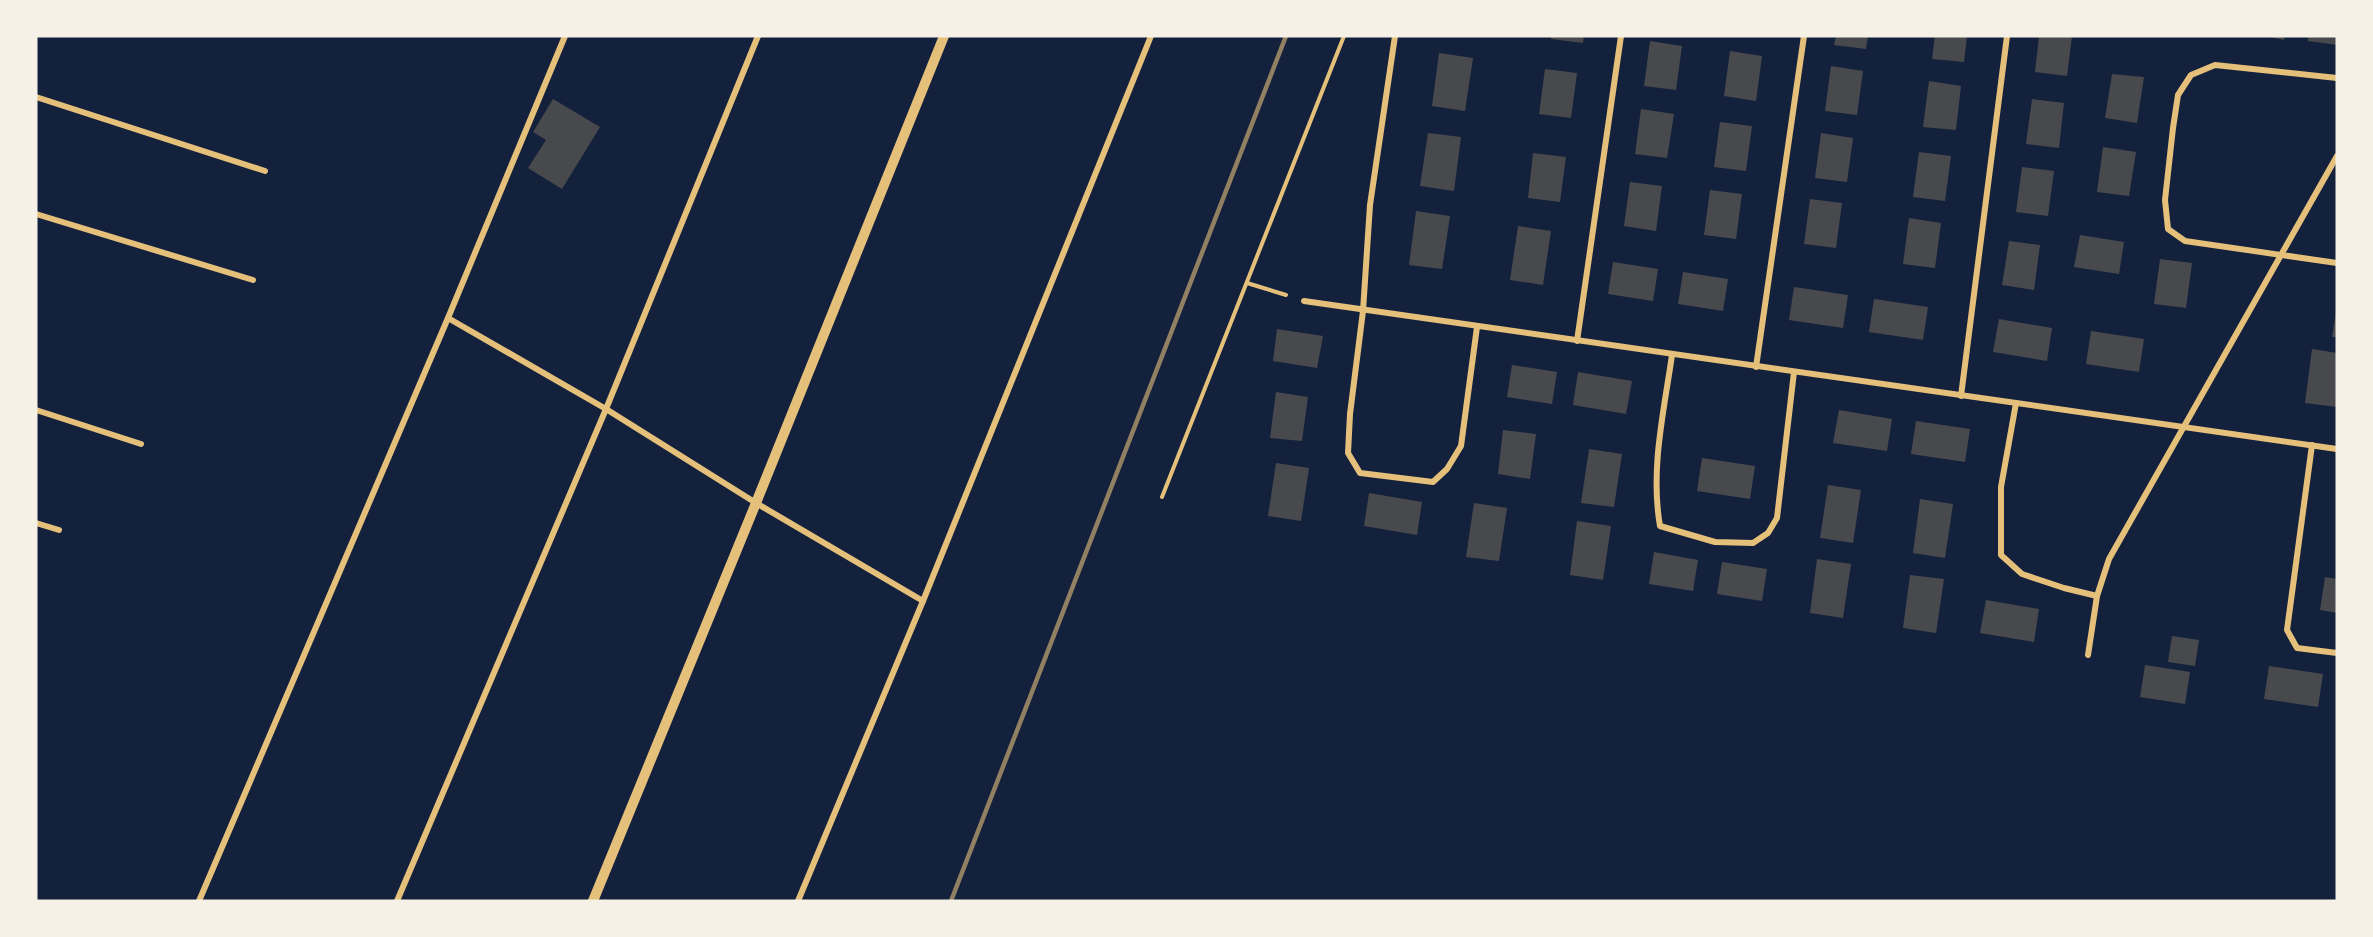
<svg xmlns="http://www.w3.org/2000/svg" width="2373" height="937" font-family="'Noto Serif',serif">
<rect width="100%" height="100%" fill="#14213d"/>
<g fill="#48494c">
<path d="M1551,36H1584L1583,43L1551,39Z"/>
<path d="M1836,36H1868L1866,49L1834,45Z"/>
<path d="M1935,36H1967L1964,62L1932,59Z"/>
<path d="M2039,36H2072L2067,76L2035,72Z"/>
<path d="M2266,36H2284V40Z"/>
<path d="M2308,36H2337V45L2308,41Z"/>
<path d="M1650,41L1682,46L1676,90L1644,86Z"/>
<path d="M1730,51L1762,56L1756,101L1724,96Z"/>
<path d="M1439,53L1473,58L1465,111L1432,106Z"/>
<path d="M1831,66L1863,71L1857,115L1825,111Z"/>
<path d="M1545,69L1577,73L1571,118L1539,114Z"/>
<path d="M2112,74L2144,77L2137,123L2105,118Z"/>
<path d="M1929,81L1961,86L1956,130L1923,127Z"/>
<path d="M553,99L600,127L562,189L528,168L546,140L533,132Z"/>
<path d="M2032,99L2064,103L2059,148L2026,144Z"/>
<path d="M1641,109L1674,114L1667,158L1635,154Z"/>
<path d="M1720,122L1752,126L1746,171L1714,167Z"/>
<path d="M1428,133L1461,137L1454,191L1420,186Z"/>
<path d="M1821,133L1853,138L1847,182L1815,178Z"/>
<path d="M2103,147L2136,152L2129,196L2097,192Z"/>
<path d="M1919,152L1951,156L1945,201L1913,197Z"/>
<path d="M1533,153L1566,157L1560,202L1528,198Z"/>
<path d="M2022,167L2054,171L2048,216L2016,212Z"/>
<path d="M1630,182L1662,186L1656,231L1624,226Z"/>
<path d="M1710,190L1742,194L1736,239L1704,235Z"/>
<path d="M1810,199L1842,203L1836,248L1804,244Z"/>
<path d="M1416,211L1450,216L1442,269L1409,265Z"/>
<path d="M1909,218L1941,223L1935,268L1903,264Z"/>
<path d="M1518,226L1551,231L1543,285L1510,280Z"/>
<path d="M2080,235L2124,242L2119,274L2074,267Z"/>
<path d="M2009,241L2040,245L2034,290L2002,285Z"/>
<path d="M2160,259L2192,263L2186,308L2154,304Z"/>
<path d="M1613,262L1658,269L1653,301L1608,294Z"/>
<path d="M1683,272L1728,279L1723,311L1678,304Z"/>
<path d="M1794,287L1848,295L1843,328L1789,320Z"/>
<path d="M1874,299L1928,307L1923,340L1869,332Z"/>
<path d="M2336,312H2337V337H2332Z"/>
<path d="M1999,319L2052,328L2047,361L1993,352Z"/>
<path d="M1277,329L1323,336L1317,368L1273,361Z"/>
<path d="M2091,331L2144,339L2139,372L2086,364Z"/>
<path d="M2312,349L2337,353V407L2305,403Z"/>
<path d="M1512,365L1557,372L1552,404L1507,397Z"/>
<path d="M1578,372L1632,381L1626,414L1573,405Z"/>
<path d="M1276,392L1308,397L1302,441L1270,438Z"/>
<path d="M1839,410L1892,419L1887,451L1833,443Z"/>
<path d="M1916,421L1970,429L1965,462L1911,454Z"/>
<path d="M1503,430L1536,434L1530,479L1498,474Z"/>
<path d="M1589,449L1622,454L1614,507L1581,503Z"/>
<path d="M1702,458L1755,466L1750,499L1697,491Z"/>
<path d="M1276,463L1309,468L1301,521L1268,516Z"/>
<path d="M1828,485L1861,490L1853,543L1820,538Z"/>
<path d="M1369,493L1422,502L1417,535L1364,526Z"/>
<path d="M1920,499L1953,504L1945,558L1913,553Z"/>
<path d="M1474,503L1507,508L1499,561L1466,557Z"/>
<path d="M1577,521L1611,526L1603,580L1570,575Z"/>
<path d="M1654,552L1698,560L1693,591L1649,584Z"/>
<path d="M1817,559L1851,564L1843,618L1810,613Z"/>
<path d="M1722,562L1767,569L1762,601L1717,594Z"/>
<path d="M1910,575L1944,579L1936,633L1903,628Z"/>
<path d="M2325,577L2337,579V613L2320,610Z"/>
<path d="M1986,600L2039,609L2034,642L1980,633Z"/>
<path d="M2172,636L2199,640L2195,666L2168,662Z"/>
<path d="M2145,665L2190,672L2185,704L2140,697Z"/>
<path d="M2269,666L2323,674L2318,707L2264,699Z"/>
</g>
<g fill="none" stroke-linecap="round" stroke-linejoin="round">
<g stroke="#e5c07b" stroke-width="4">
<path d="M1247,283L1286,295"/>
<path d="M1162,497L1344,36"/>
</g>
<g stroke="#e5c07b" stroke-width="6">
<path d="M1395,36L1370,205L1363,311L1350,414L1348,453L1360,473L1433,482L1447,469L1461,446L1477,327"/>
<path d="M2337,78L2215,65L2191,75L2178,95L2173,128L2165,200L2168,229L2185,241L2337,263"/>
<path d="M36,97L265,171"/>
<path d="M36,214L253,280"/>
<path d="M1304,301L2337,449"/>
<path d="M448,318L606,409L756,503L923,601"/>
<path d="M1577,341L1621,36"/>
<path d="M1672,355C1664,411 1650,469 1660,526L1715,542L1753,543L1768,533L1777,518L1794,372"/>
<path d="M1756,367L1804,36"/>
<path d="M1961,396L2007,36"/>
<path d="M2016,403L2001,487V555L2022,574L2064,588L2097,596"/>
<path d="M36,410L141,444"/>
<path d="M2312,445L2287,630L2297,648L2337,653"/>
<path d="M36,523L59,530"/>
<path d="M2088,655L2097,596L2109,559L2337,156"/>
<path d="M199,901L448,318L565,36"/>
<path d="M397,901L606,409L758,36"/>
<path d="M798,901L923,601L1151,36"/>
</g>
<path stroke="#e5c07b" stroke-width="10" d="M593,901L756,503L944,36"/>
<path stroke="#918062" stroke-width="4.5" d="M951,901L1286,36"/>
</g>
<rect width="2373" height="937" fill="none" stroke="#f6f1e7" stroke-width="75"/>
</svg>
